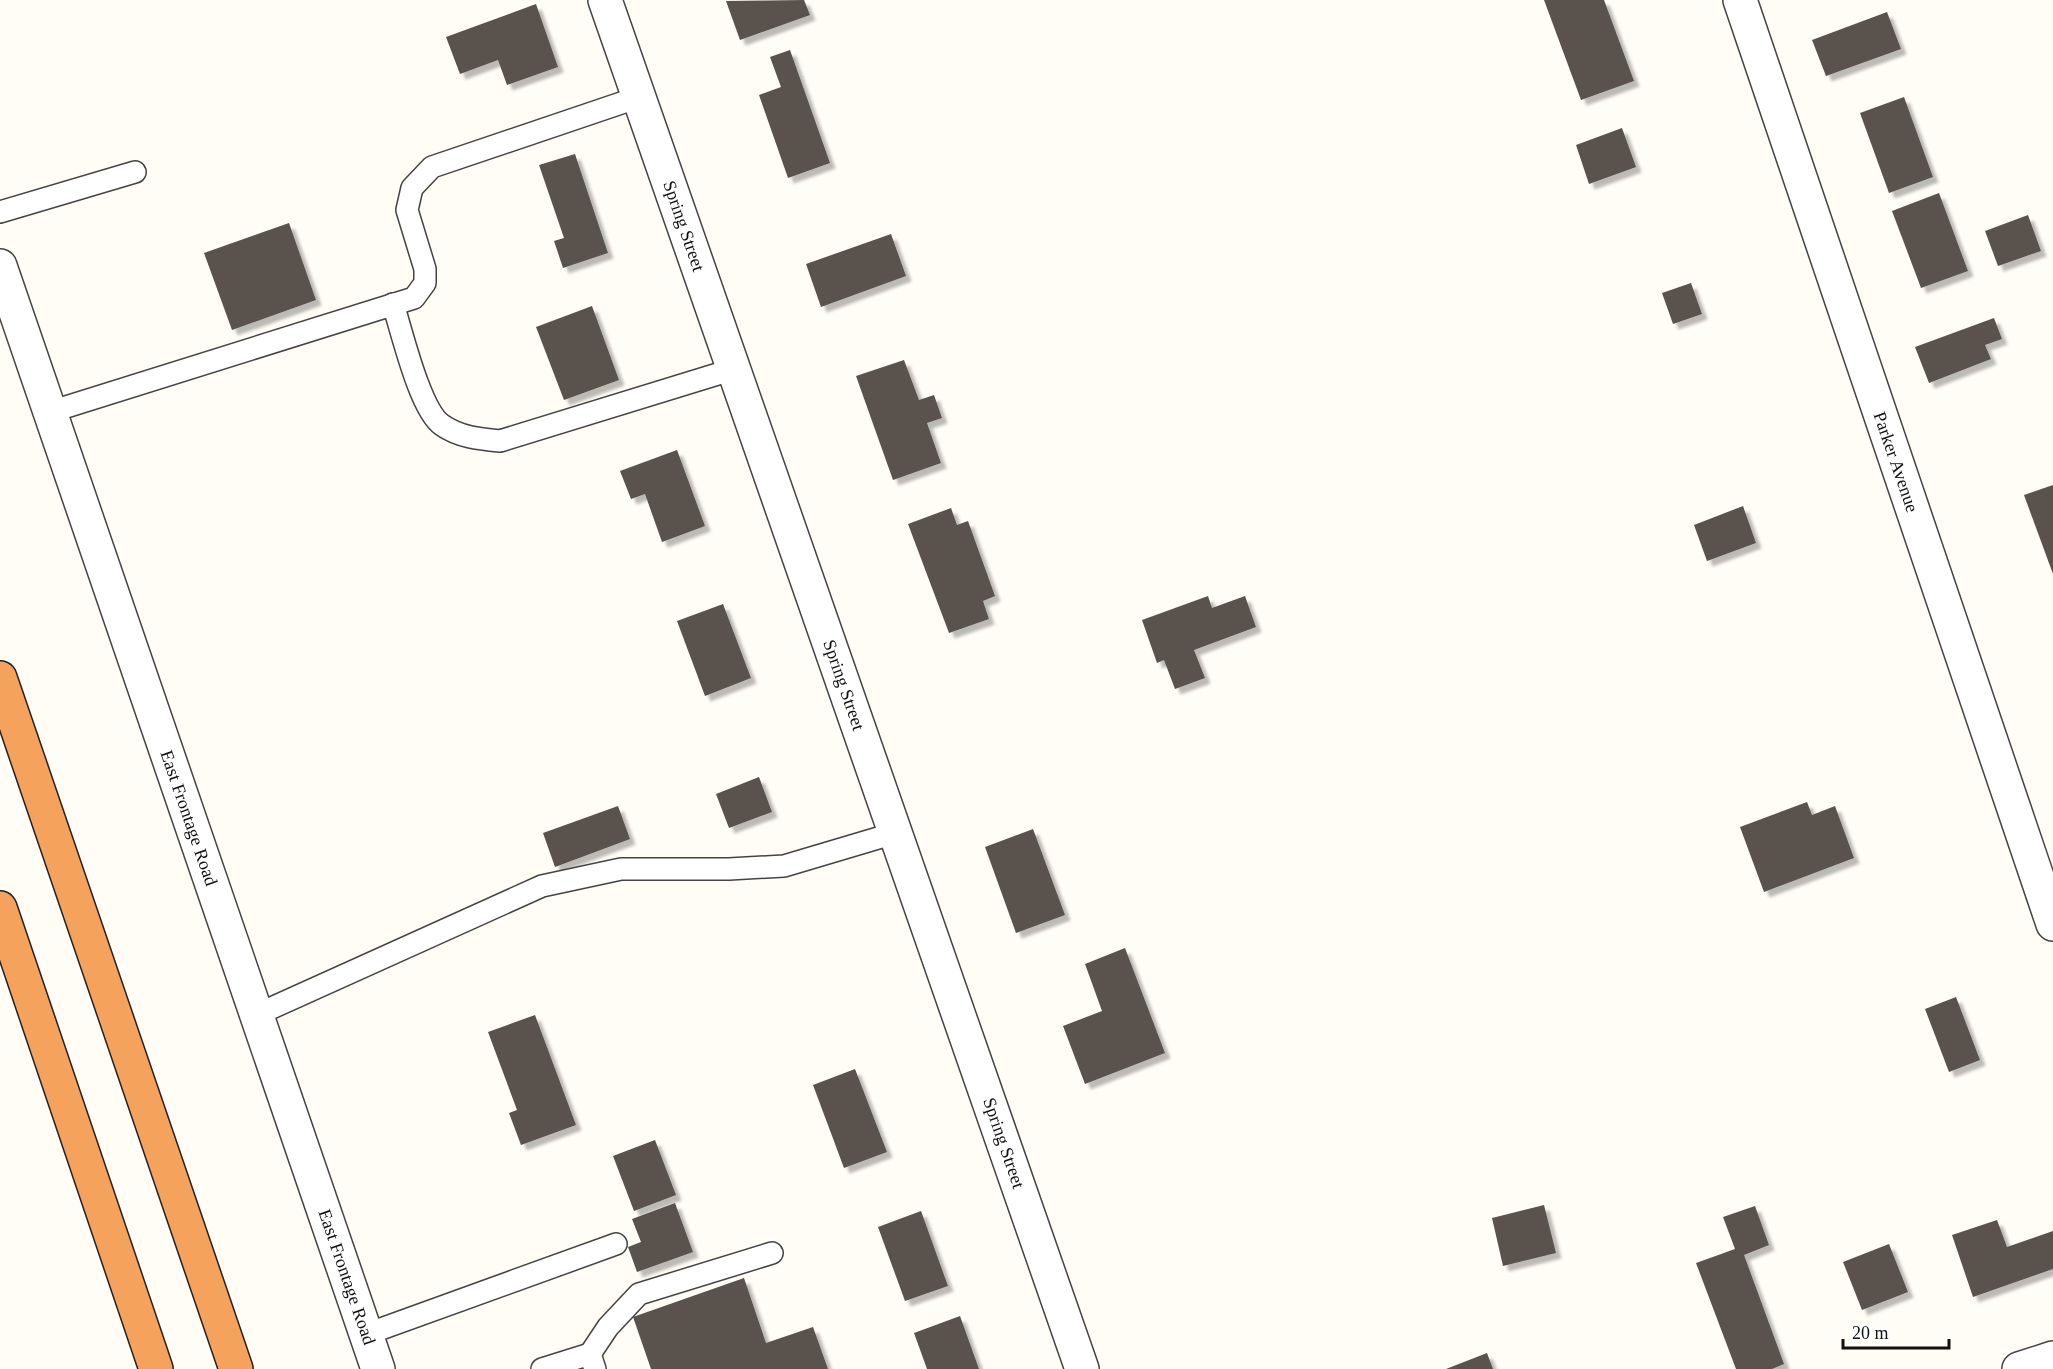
<svg xmlns="http://www.w3.org/2000/svg" width="2053" height="1369" font-family="Georgia,serif">
<defs>
<filter id="shadow"><feDropShadow dx="5.5" dy="5.5" stdDeviation="1.5" flood-color="#0004"/></filter>
</defs>
<rect width="100%" height="100%" fill="#fffdf5"/>
<g fill="#5a524d" filter="url(#shadow)">
<path d="M804,0L810,15L740,40L726,1Z"/>
<path d="M1544,0H1604L1634,81L1581,100Z"/>
<path d="M536,4L558,67L507,85L498,60L460,74L446,37Z"/>
<path d="M1887,12L1901,49L1826,76L1812,40Z"/>
<path d="M790,50L830,163L788,178L759,95L781,87L770,57Z"/>
<path d="M1904,97L1933,177L1889,193L1860,113Z"/>
<path d="M1622,128L1636,167L1589,184L1576,145Z"/>
<path d="M575,154L608,253L563,268L554,241L564,238L539,165Z"/>
<path d="M1939,193L1968,271L1921,288L1892,211Z"/>
<path d="M2028,215L2041,251L1998,266L1985,231Z"/>
<path d="M289,223L316,300L232,330L204,253Z"/>
<path d="M891,234L906,276L821,307L806,264Z"/>
<path d="M1691,283L1702,314L1673,324L1662,293Z"/>
<path d="M592,306L619,380L564,400L536,327Z"/>
<path d="M1994,318L2002,339L1985,345L1991,359L1929,383L1915,347Z"/>
<path d="M904,360L919,400L934,395L942,418L927,423L941,463L893,480L856,376Z"/>
<path d="M677,450L705,526L662,542L645,494L631,499L620,471Z"/>
<path d="M2053,485V574L2024,495Z"/>
<path d="M1743,506L1756,543L1707,561L1694,525Z"/>
<path d="M951,508L957,525L968,521L995,596L983,601L989,619L949,633L908,524Z"/>
<path d="M1208,596L1212,608L1245,596L1256,627L1194,650L1205,678L1175,689L1164,660L1157,663L1142,620Z"/>
<path d="M723,604L751,678L705,696L677,621Z"/>
<path d="M759,777L772,812L729,828L716,794Z"/>
<path d="M1807,802L1812,815L1835,806L1854,858L1764,892L1740,827Z"/>
<path d="M618,806L630,839L555,867L543,833Z"/>
<path d="M1033,829L1065,915L1016,933L985,847Z"/>
<path d="M1125,948L1165,1053L1085,1084L1063,1026L1102,1011L1085,964Z"/>
<path d="M1956,997L1980,1060L1949,1072L1925,1009Z"/>
<path d="M535,1015L576,1125L521,1145L509,1113L517,1110L488,1032Z"/>
<path d="M855,1069L887,1152L844,1168L813,1085Z"/>
<path d="M655,1140L676,1195L634,1211L613,1156Z"/>
<path d="M675,1203L693,1252L637,1272L628,1247L641,1242L632,1219Z"/>
<path d="M1544,1205L1556,1253L1503,1266L1492,1218Z"/>
<path d="M1755,1206L1769,1245L1744,1255L1784,1364L1772,1369H1736L1696,1263L1735,1249L1723,1217Z"/>
<path d="M921,1211L948,1286L905,1301L878,1227Z"/>
<path d="M1997,1220L2007,1247L2053,1231V1269L1973,1297L1952,1235Z"/>
<path d="M1889,1244L1908,1292L1862,1310L1843,1262Z"/>
<path d="M744,1278L766,1343L813,1327L828,1369H651L633,1317Z"/>
<path d="M960,1316L979,1369H927L914,1333Z"/>
<path d="M1487,1353L1493,1369H1446Z"/>
</g>
<g fill="none" stroke-linecap="round" stroke-linejoin="round">
<g stroke="#444" stroke-width="24">
<g id="service">
<path d="M0,212L135,172"/>
<path d="M393,304C402,332 420,410 442,425C459,437 479,439 500,441L734,369"/>
<path d="M50,412L414,298L425,283V269L407,210L412,188L432,167L639,97"/>
<path d="M256,1015L542,886L621,869H729L784,866L895,833"/>
<path d="M367,1334L616,1244"/>
<path d="M590,1354L608,1327L639,1294L772,1253"/>
<path d="M542,1369L590,1354L595,1369"/>
</g>
</g>
<g stroke="#444" stroke-width="36">
<g id="minor">
<path d="M605,0L1082,1369"/>
<path d="M1740,0L2053,924"/>
<path d="M2019,1369L2053,1358"/>
</g>
</g>
<g stroke="#444" stroke-width="36">
<path id="tertiary" d="M0,266L378,1369"/>
</g>
<g stroke="#222" stroke-width="36">
<g id="motorway">
<path d="M0,678L236,1369"/>
<path d="M0,908L156,1369"/>
</g>
</g>
<use href="#service" stroke="#fff" stroke-width="21"/>
<use href="#minor" stroke="#fff" stroke-width="33"/>
<use href="#tertiary" stroke="#fff" stroke-width="33"/>
<use href="#motorway" stroke="#f5a25d" stroke-width="33"/>
</g>
<g text-anchor="middle" stroke-width="6" stroke-linejoin="round" paint-order="stroke">
<g font-size="18" fill="#111" stroke="#fff">
<text transform="translate(684 226) rotate(71)" y="6">Spring Street</text>
<text transform="translate(1896 462) rotate(71)" y="6">Parker Avenue</text>
<text transform="translate(844 685) rotate(71)" y="6">Spring Street</text>
<text transform="translate(189 818) rotate(71)" y="6">East Frontage Road</text>
<text transform="translate(1004 1143) rotate(71)" y="6">Spring Street</text>
<text transform="translate(347 1277) rotate(71)" y="6">East Frontage Road</text>
</g>
</g>
<path d="M1843 1339v9h106v-9" fill="none" stroke="#111111" stroke-width="3"/>
<text x="1852" y="1339" font-size="18" fill="#111111" stroke="#ffffff" stroke-width="4.5" paint-order="stroke">20 m</text>
</svg>
